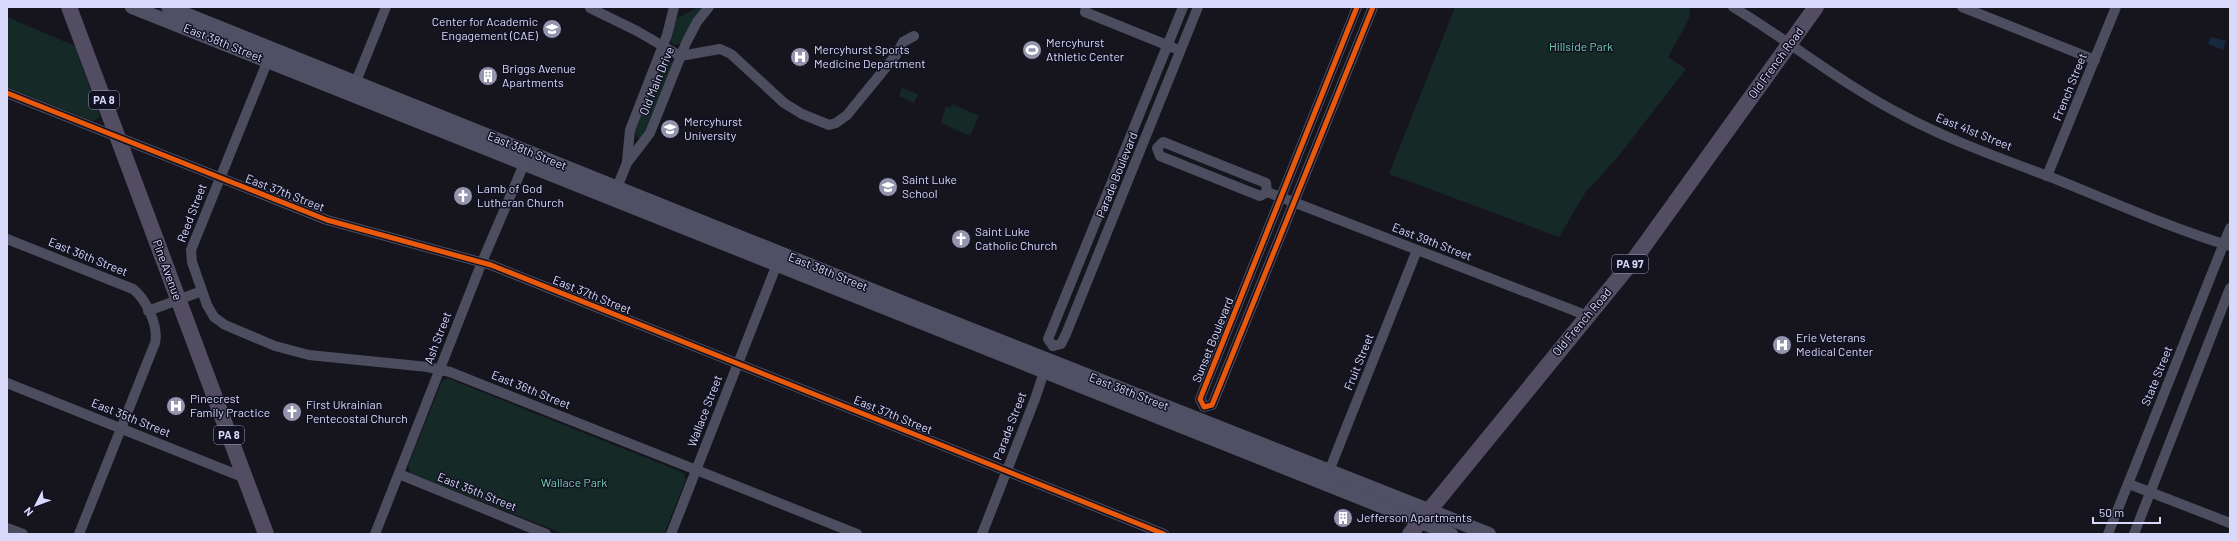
<svg xmlns="http://www.w3.org/2000/svg" width="2237" height="541" font-family="Barlow,sans-serif">
<rect width="100%" height="100%" fill="#16151e"/>
<g fill="#152927">
<path d="M699,7H705L680,44L674,45L670,39L675,19Z"/>
<path d="M1455,7H1689L1690,17L1668,57L1686,69L1617,158L1585,193L1559,237L1389,174Z"/>
<path d="M7,17L75,46L99,114V118L93,121L7,87Z"/>
<path d="M667,58L672,61L673,64L647,132L642,138H638L633,131L660,61Z"/>
<path d="M902,88L918,94L914,103L899,96Z"/>
<path d="M952,104L979,116L970,136L941,123L946,106L950,108Z"/>
<path d="M447,378L684,473L686,479L664,534H564L410,473L408,466L442,381Z"/>
</g>
<path fill="#152a40" d="M2211,37L2226,41L2223,50L2208,44Z"/>
<g fill="none" stroke-linecap="round" stroke-linejoin="round">
<g stroke="#4c4d5e" stroke-width="10">
<path d="M1086,7L1085,12L1174,48"/>
<path d="M1357,7L1200,399L1204,407L1212,405L1373,7"/>
<path d="M1733,7C1791,42 1843,85 1904,116C1953,142 2006,160 2058,180C2115,203 2171,228 2230,246"/>
<path d="M1962,7L2095,60"/>
<path d="M590,8L637,31L680,56L720,49L731,54L784,103L802,114L829,125L836,123L847,115L896,55L903,42L914,36"/>
<path d="M270,55L191,250L192,262L207,305L214,317L225,325L275,346L309,355L428,367L450,372L857,534"/>
<path d="M353,89L386,7"/>
<path d="M7,93L327,220L491,265L1164,534"/>
<path d="M627,161L630,130L667,35L674,7"/>
<path d="M2047,176L2116,7"/>
<path d="M615,192L627,163L650,133L686,43L697,22L709,7"/>
<path d="M1267,192L1266,183L1163,142L1157,148L1160,156L1260,196L1267,192L1301,205L1588,316"/>
<path d="M7,239L133,289C146,299 159,326 155,343L79,534"/>
<path d="M148,311L202,291"/>
<path d="M1053,346L1061,344L1066,334L1198,7"/>
<path d="M1053,346L1048,339L1183,7"/>
<path d="M7,383L245,478"/>
<path d="M399,474L546,534"/>
<path d="M1327,476L1417,250"/>
<path d="M2129,484L2230,523"/>
<path d="M7,528L23,534"/>
<path d="M375,534L482,262L527,157"/>
<path d="M671,534L779,259"/>
<path d="M982,534L1035,399L1046,366"/>
<path d="M2108,534L2230,228"/>
<path d="M2134,534L2230,288"/>
</g>
<g stroke="#505064" stroke-width="14">
<path d="M132,7L1451,534"/>
<path d="M168,7L909,305L1489,534"/>
</g>
<g stroke="#524d63" stroke-width="16">
<path d="M69,7L266,534"/>
<path d="M1410,534L1636,257L1816,7"/>
</g>
<g stroke="#121122" stroke-width="8">
<g id="cycleway">
<path d="M1357,7L1200,399L1204,407L1212,405L1373,7"/>
<path d="M7,93L327,220L491,265L1164,534"/>
</g>
</g>
<use href="#cycleway" stroke="#e8590c" stroke-width="5"/>
</g>
<defs>
<g id="school-disc" transform="scale(1)"><circle r="9.5" fill="#9494ad" stroke="#121122"/><path d="M0-5L7-2L0 1L-7-2ZM-4 1L0 2.5L4 1V4Q0 6-4 4Z" fill="#fff"/></g>
<g id="stadium-disc" transform="scale(1)"><circle r="9.5" fill="#9494ad" stroke="#121122"/><path d="M0-5a6.5 5 0 1 0 0 10a6.5 5 0 1 0 0-10ZM-3.5-1.8h7v3.6h-7Z" fill="#fff"/></g>
<g id="hospital-disc" transform="scale(1)"><circle r="9.5" fill="#9494ad" stroke="#121122"/><path d="M-5-5h3v3.5h4V-5h3V5h-3V1.5h-4V5h-3Z" fill="#fff"/></g>
<g id="building-disc" transform="scale(1)"><circle r="9.5" fill="#9494ad" stroke="#121122"/><path d="M-4-6H4V6H1V3H-1V6H-4ZM-2.5-4.3h1.7v1.8h-1.7ZM.8-4.3h1.7v1.8H.8ZM-2.5-1h1.7V.8h-1.7ZM.8-1h1.7V.8H.8Z" fill="#fff"/></g>
<g id="university-disc" transform="scale(1)"><circle r="9.5" fill="#9494ad" stroke="#121122"/><path d="M0-5L7-2L0 1L-7-2ZM-4 1L0 2.5L4 1V4Q0 6-4 4Z" fill="#fff"/></g>
<g id="church-disc" transform="scale(1)"><circle r="9.5" fill="#9494ad" stroke="#121122"/><path d="M-1.2-6h2.4v3.5h3.3v2.4h-3.3V6h-2.4V-.1h-3.3v-2.4h3.3Z" fill="#fff"/></g>
</defs>
<g fill-rule="evenodd">
<use href="#school-disc" x="552" y="29"/>
<use href="#stadium-disc" x="1032" y="50"/>
<use href="#hospital-disc" x="800" y="57"/>
<use href="#building-disc" x="488" y="76"/>
<use href="#university-disc" x="670" y="129"/>
<use href="#school-disc" x="888" y="187"/>
<use href="#church-disc" x="463" y="196"/>
<use href="#church-disc" x="961" y="239"/>
<use href="#hospital-disc" x="1782" y="345"/>
<use href="#hospital-disc" x="176" y="406"/>
<use href="#church-disc" x="292" y="412"/>
<use href="#building-disc" x="1343" y="518"/>
</g>
<g text-anchor="middle" stroke-width="3" stroke-linejoin="round" paint-order="stroke">
<g fill="#121122" stroke="#9d9cb9" stroke-width="1">
<rect x="89" y="91" width="30" height="18" rx="3"/>
<rect x="1612" y="255" width="36" height="18" rx="3"/>
<rect x="214" y="426" width="30" height="18" rx="3"/>
</g>
<g font-size="11" font-weight="bold" fill="#d8d8fa">
<text x="104" y="104">PA 8</text>
<text x="1630" y="268">PA 97</text>
<text x="229" y="439">PA 8</text>
</g>
<g font-size="12" fill="#d8d8fa" stroke="#121122" text-anchor="start">
<text x="538" y="26" text-anchor="end">Center for Academic<tspan x="538" dy="14">Engagement (CAE)</tspan></text>
<text x="1046" y="47">Mercyhurst<tspan x="1046" dy="14">Athletic Center</tspan></text>
<text x="814" y="54">Mercyhurst Sports<tspan x="814" dy="14">Medicine Department</tspan></text>
<text x="502" y="73">Briggs Avenue<tspan x="502" dy="14">Apartments</tspan></text>
<text x="684" y="126">Mercyhurst<tspan x="684" dy="14">University</tspan></text>
<text x="902" y="184">Saint Luke<tspan x="902" dy="14">School</tspan></text>
<text x="477" y="193">Lamb of God<tspan x="477" dy="14">Lutheran Church</tspan></text>
<text x="975" y="236">Saint Luke<tspan x="975" dy="14">Catholic Church</tspan></text>
<text x="1796" y="342">Erie Veterans<tspan x="1796" dy="14">Medical Center</tspan></text>
<text x="190" y="403">Pinecrest<tspan x="190" dy="14">Family Practice</tspan></text>
<text x="306" y="409">First Ukrainian<tspan x="306" dy="14">Pentecostal Church</tspan></text>
<text x="1357" y="522">Jefferson Apartments</text>
</g>
<g font-size="12" fill="#d8d8fa" stroke="#121122">
<text transform="translate(223 43) rotate(22)" y="4">East 38th Street</text>
<text transform="translate(1776 63) rotate(-54)" y="4">Old French Road</text>
<text transform="translate(657 81) rotate(-68)" y="4">Old Main Drive</text>
<text transform="translate(2070 87) rotate(-68)" y="4">French Street</text>
<text transform="translate(1974 132) rotate(22)" y="4">East 41st Street</text>
<text transform="translate(527 151) rotate(22)" y="4">East 38th Street</text>
<text transform="translate(1117 175) rotate(-68)" y="4">Parade Boulevard</text>
<text transform="translate(285 193) rotate(21)" y="4">East 37th Street</text>
<text transform="translate(192 213) rotate(-69)" y="4">Reed Street</text>
<text transform="translate(1432 242) rotate(21)" y="4">East 39th Street</text>
<text transform="translate(88 257) rotate(22)" y="4">East 36th Street</text>
<text transform="translate(167 270) rotate(70)" y="4">Pine Avenue</text>
<text transform="translate(828 272) rotate(22)" y="4">East 38th Street</text>
<text transform="translate(592 295) rotate(22)" y="4">East 37th Street</text>
<text transform="translate(1582 322) rotate(-50)" y="4">Old French Road</text>
<text transform="translate(438 338) rotate(-69)" y="4">Ash Street</text>
<text transform="translate(1213 340) rotate(-68)" y="4">Sunset Boulevard</text>
<text transform="translate(1359 362) rotate(-68)" y="4">Fruit Street</text>
<text transform="translate(2157 376) rotate(-68)" y="4">State Street</text>
<text transform="translate(531 390) rotate(22)" y="4">East 36th Street</text>
<text transform="translate(1129 392) rotate(21)" y="4">East 38th Street</text>
<text transform="translate(705 411) rotate(-69)" y="4">Wallace Street</text>
<text transform="translate(893 415) rotate(22)" y="4">East 37th Street</text>
<text transform="translate(131 418) rotate(22)" y="4">East 35th Street</text>
<text transform="translate(1010 426) rotate(-69)" y="4">Parade Street</text>
<text transform="translate(477 492) rotate(22)" y="4">East 35th Street</text>
</g>
<g font-size="12" fill="#6dd0ac" stroke="#121122">
<text x="1581" y="51">Hillside Park</text>
<text x="574" y="487">Wallace Park</text>
</g>
</g>
<rect width="2237" height="541" fill="none" stroke="#d8d8fa" stroke-width="16"/>
<g transform="translate(36 505) rotate(228)" stroke="#121122" stroke-width="3" paint-order="stroke">
<path d="M0-3L7 15L0 10L-7 15Z" fill="#d8d8fa"/>
<text y="-6" font-size="11" font-weight="bold" text-anchor="middle" fill="#d8d8fa">N</text>
</g>
<path d="M2093 517v6h67v-6" fill="none" stroke="#d8d8fa" stroke-width="2"/>
<text x="2099" y="517" font-size="12" fill="#d8d8fa" stroke="#121122" stroke-width="3" paint-order="stroke">50 m</text>
</svg>
